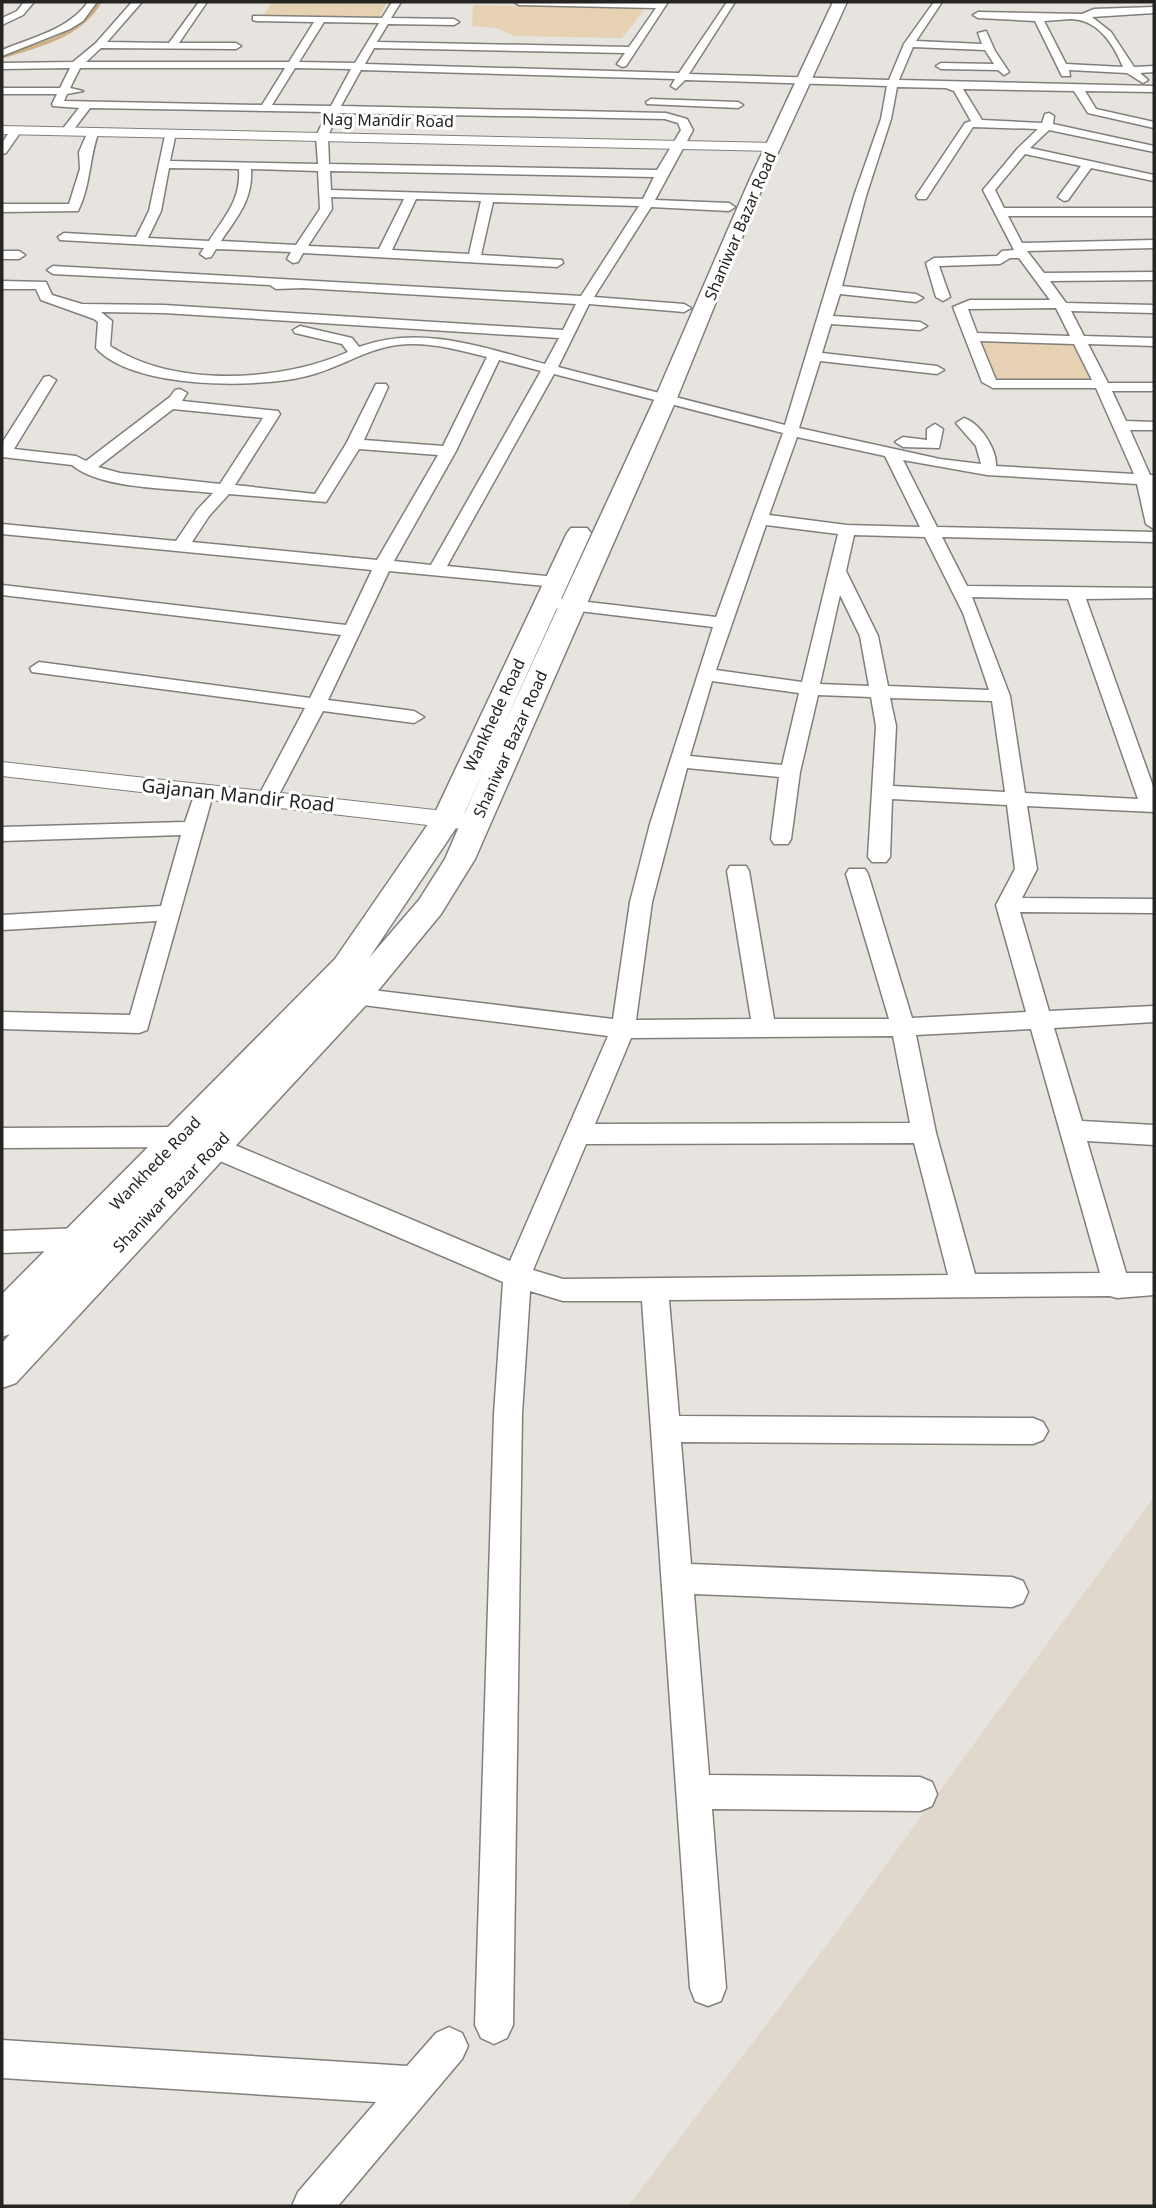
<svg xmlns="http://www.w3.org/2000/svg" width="1156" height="2208" font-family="'Noto Sans',sans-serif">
<rect width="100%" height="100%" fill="#e7e4df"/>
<path fill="#e0d8cd" d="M1154,1497V2206H628L836,1933Z"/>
<g fill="#e6d1b2">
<path d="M272,2H387L379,18L263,16Z"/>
<path d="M473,5L646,8L622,38L514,36L496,28L472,26Z"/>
<path d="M980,341L1070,344L1074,346L1091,381L996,382Z"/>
</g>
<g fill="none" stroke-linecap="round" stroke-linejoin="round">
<path stroke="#cdb085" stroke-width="3.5" d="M2,57C39,45 79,37 100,2"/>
<g stroke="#827f7b" stroke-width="3">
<g id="minor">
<path d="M24,2H34L23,15L2,25V18L17,11Z"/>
<path d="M88,2H97L83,21L70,29L2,56V50C33,37 68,30 88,2Z"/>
<path d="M132,2H142L107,42L169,43L199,2H207L179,43H236L241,46L236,49L101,48L86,62H289L314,22L256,21L253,20V16L382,18L392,2H401L391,18L454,19L459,22L454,25L388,24L377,42L629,47L656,8L519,5L514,2H668L626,66L622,67L617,64L625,53L374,48L365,64L679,73L727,2H735L689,74L889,80L904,44L934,2H942L916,41L982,44L978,33L986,31L995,51L1009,72L1004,75L998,70L941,69L936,66L941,63L994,64L985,50L913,47L899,80L1154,86V92L1085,91L1096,109L1154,122V128L1088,113L1074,91L963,89L982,120L1042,123L1045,114L1049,113L1054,116L1053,124L1154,146V152L1049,130L1030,148L1154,175V181L1091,168L1068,200L1064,201L1058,197L1081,166L1025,154L995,190L1004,208H1154V216H1008L1022,243L1154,240V248L1027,251L1044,273L1154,272V280L1050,281L1066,303L1154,305V313L1071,311L1084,336L1154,338V346L1088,344L1108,383H1154V391H1112L1126,421L1154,422V430H1130L1150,475H1154V529L1146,524L1137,484L987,475L903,460L937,527L1154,532V542L942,537L967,586L1154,588V598L1086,599L1154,789V812L1027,806L1037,869L1022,898L1154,899V913L1020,912L1049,1011L1154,1006V1022L1054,1028L1082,1121L1154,1125V1145L1087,1141L1126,1273H1154V1295L1117,1298L1110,1296L669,1300L679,1416L1033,1418L1043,1422L1048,1431L1043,1440L1033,1444L681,1442L691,1564L1012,1577L1023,1581L1028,1592L1023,1603L1012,1607L694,1594L709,1775L920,1777L932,1782L937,1794L932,1806L920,1811L712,1809L726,1988L721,2001L708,2006L695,2001L690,1988L642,1301H563L530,1291L522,1414L513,2025L507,2038L494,2044L481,2038L475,2025L494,1414L503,1282L206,1155L181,1147L2,1148V1128L181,1127L223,1140L510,1261L608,1036L355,1004L347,1002L343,996L347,990L355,988L613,1019L630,902L650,824L713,627L554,608L545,603L554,598L716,617L783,433L554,374L447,566L556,577L565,582L556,587L389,571L328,700L414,711L424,717L414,723L323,711L274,804H260L257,799L305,708L32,672L30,668L39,662L310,698L341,635L2,595V585L346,625L372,570L2,534V524L176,541L197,510L213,493C174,488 102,490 72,465L2,457V443L44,377L49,376L56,380L14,449L76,456L86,461L170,397L175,390L180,389L187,393L182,401L278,411L280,414L235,485L315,494L346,444L376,384H386L388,387L364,440L443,446L487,357C458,350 427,341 397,345C366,349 337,369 307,376C257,389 132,389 96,348L98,322L94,319L41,300L36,289H2V281L46,282L52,295L82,304L164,305L563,330L576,304L303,288L276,289L270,285L53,274L47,270L53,266L581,296L639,206L493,202L481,255L562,260L563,263L557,267L303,253L298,262L293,263L287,259L291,252L216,249L211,257L206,258L200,254L204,248L60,240L58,237L64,233L136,237L149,211L166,131L176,133L170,161L318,164L316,136L328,112L90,108L71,133L67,134L61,131L79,108L53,106L52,104L57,94H2V88H60L70,68L2,69V63L73,62L96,43ZM324,22L379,23L355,63L299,62ZM80,68H285L262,105L64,101L67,94L83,91L70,88ZM295,68L351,69L331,106L272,105ZM361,70L675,79L671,86L676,89L685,80L887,86L881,119L854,196L785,425L558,367L589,304L684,312L691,308L684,304L594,297L651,207L729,211L735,207L729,203L655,200L693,130L687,119L666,113L341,106ZM897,87L946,88L954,91L971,121L965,123L916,196L918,199H926L973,127L1038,129L1018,148L983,190L1014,250L1002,251L997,256L934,258L926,263L936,297L943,301L950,297L939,266L1000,264L1010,258H1019L1050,300H970L953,307L982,382L993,388H1096L1134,474L996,466C997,449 980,423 964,418L956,423L976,446L981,464L940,459L799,428L820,361L937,374L944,370L937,366L822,353L831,324L920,330L927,326L920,322L833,316L840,294L916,302L923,298L916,294L842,286L866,196L891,119ZM338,113L665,119L678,123L681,130L657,170L329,164L328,136ZM169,168L239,169C241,200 225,216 209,241L148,238L161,211ZM251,169L318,171L320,209L296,245L221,241C237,217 253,200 251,169ZM330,171L654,177L643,199L331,190ZM331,197L404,199L379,249L308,246L332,209ZM416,199L481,201L469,254L392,250ZM1056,308L1070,336L977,333L968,309ZM101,312L164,313L559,338L545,364C484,348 421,324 359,347L352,338L300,326L293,330L295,333L342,344L348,352C280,382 175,388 110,346L112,321ZM980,341L1074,344L1092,380H996ZM499,360L541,371L431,565L394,561L456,451ZM173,409L263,418L220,484L120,473L98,467ZM797,437L885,456L920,527L847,525L769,515ZM359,449L438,455L377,560L192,542L209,516L229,494L326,502ZM766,525L838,534L802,682L716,670ZM854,535L925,537L963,613L989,690L888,686L878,636L846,571ZM840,595L860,636L869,686L820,684ZM972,597L1068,599L1138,799L1025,793L1010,696ZM712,681L799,693L782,765L690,756ZM818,695L871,697L876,726L868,857L872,862H886L890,857L892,799L1007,805L1015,869L996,905L1026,1012L912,1018L868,874L865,869H849L846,874L889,1019H774L749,871L746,866H730L727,871L751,1019L636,1020L652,902L687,768L779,777L771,839L774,844H788L791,839L800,772ZM890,698L992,701L1005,792L893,786L896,726ZM1031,1029L1100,1273L975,1274L936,1133L916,1035ZM893,1036L910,1123L595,1124L631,1038ZM914,1143L948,1275L563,1279L533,1270L586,1144Z"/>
<path d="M1154,7V13L1092,17L1111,32L1134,67L1154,66V72L1140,73L1148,80L1143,83L1127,73L1069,70L1070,76H1062L1035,21L978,18L973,15L978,12L1082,14L1094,9ZM1071,19C1098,20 1113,43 1123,67L1066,64L1044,21Z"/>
<path d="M651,99L738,102L743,105L738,108L647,104L646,102Z"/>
<path d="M12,128L22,130L6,153L2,154V143Z"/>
<path d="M89,129L99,131C89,157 91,185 78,211L2,212V204H69L80,169L79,152Z"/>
<path d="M2,251H19L25,255L19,259H2Z"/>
<path d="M935,424L943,429L939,448L903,447L895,442L903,437L927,440V429Z"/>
<path d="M204,785L211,787L214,791L147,1030L139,1033L2,1029V1012L130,1015L157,921L2,930V915L161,906L181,835L2,841V827L185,822L197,787Z"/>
<path d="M81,1228L90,1231L94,1239L90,1247L81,1250L2,1253V1231Z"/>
<path d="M449,2027L462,2033L468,2046L462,2059L338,2206H292L298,2192L376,2102L2,2078V2040L407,2066L436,2033Z"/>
</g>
</g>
<g stroke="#827f7b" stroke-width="2">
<g id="tertiary">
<path d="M2,126L773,143L780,147L773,151L2,134Z"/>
<path d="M2,762L471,814L480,816L484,822L480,828L471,830L2,776Z"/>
</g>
</g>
<g stroke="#827f7b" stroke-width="3">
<path id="secondary" d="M833,2H847L765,181L677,398L475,859L441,914L367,1004L16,1383L2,1388V1343L10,1334L2,1337V1294L335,959L433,817L567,533L571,528H587L591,533L501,731L655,398L749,181ZM488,760L445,859L419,900L369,958L462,819Z"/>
</g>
<use href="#minor" fill="#fff" fill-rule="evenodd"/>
<use href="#tertiary" fill="#fff" fill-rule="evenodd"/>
<use href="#secondary" fill="#fff" fill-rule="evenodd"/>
</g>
<g text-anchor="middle" stroke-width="6" stroke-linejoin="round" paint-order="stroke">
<g font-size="16" fill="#252422" stroke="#fff">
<text transform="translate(388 120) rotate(1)" y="6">Nag Mandir Road</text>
<text transform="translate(740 226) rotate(-67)" y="6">Shaniwar Bazar Road</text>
<text transform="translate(494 715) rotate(-65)" y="6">Wankhede Road</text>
<text transform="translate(510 744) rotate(-66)" y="6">Shaniwar Bazar Road</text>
<text transform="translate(155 1163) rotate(-46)" y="6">Wankhede Road</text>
<text transform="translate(171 1192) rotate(-46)" y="6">Shaniwar Bazar Road</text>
</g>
<g font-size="19" fill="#252422" stroke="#fff">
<text transform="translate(238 795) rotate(6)" y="7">Gajanan Mandir Road</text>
</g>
</g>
<rect width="1156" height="2208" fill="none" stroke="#252422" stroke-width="7"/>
</svg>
